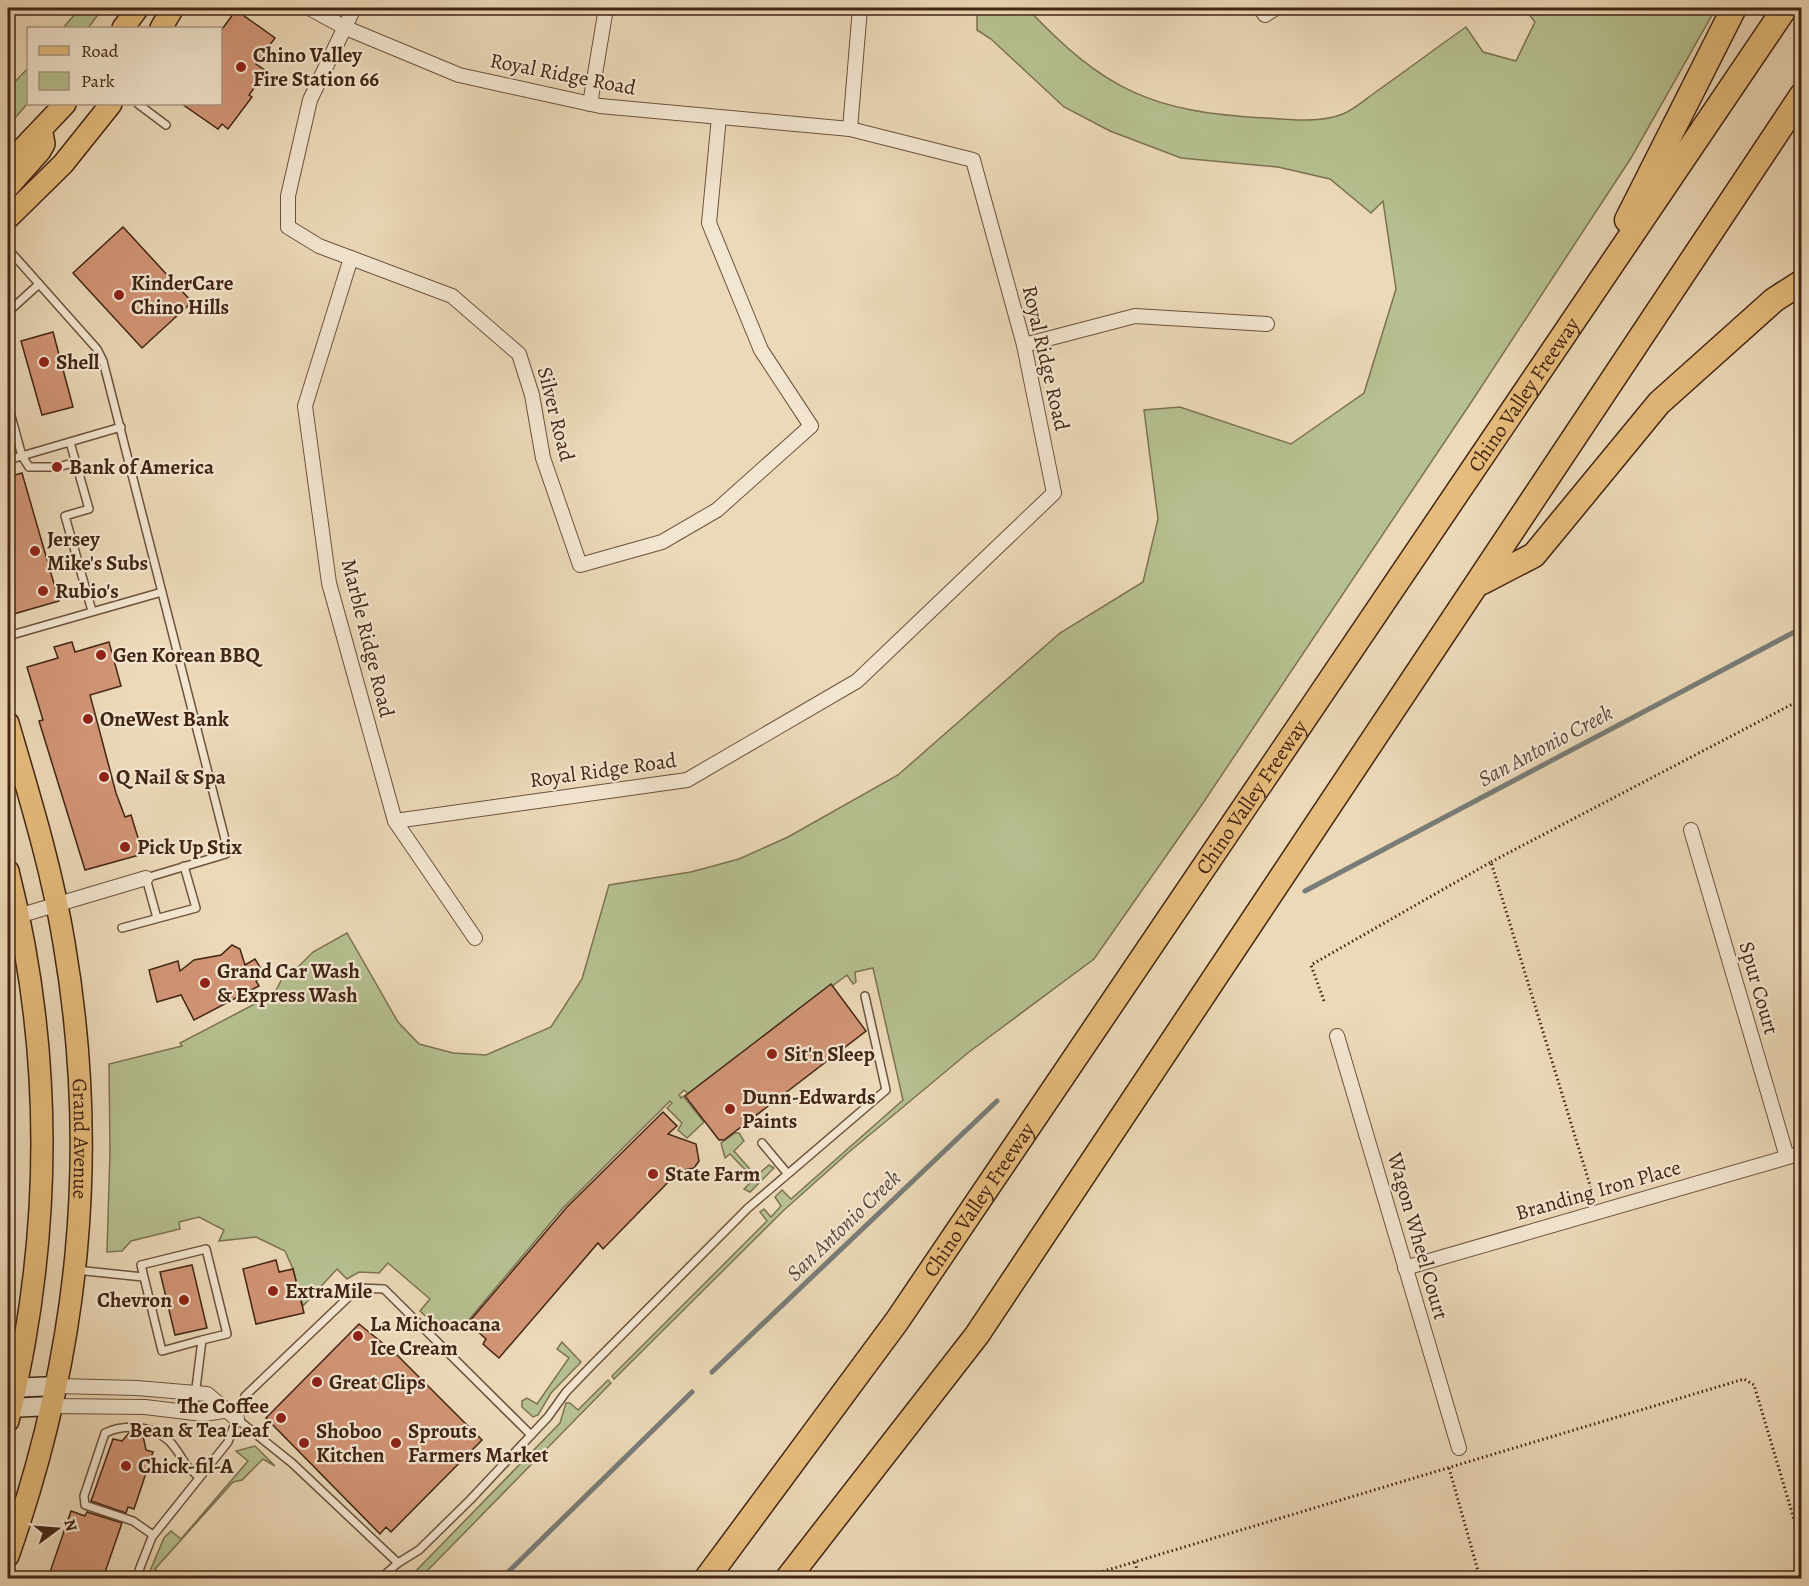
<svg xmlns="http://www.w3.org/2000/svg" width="1809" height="1586" font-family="Alegreya,serif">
<rect width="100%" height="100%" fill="#ecd9b8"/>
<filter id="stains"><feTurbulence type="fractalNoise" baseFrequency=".00333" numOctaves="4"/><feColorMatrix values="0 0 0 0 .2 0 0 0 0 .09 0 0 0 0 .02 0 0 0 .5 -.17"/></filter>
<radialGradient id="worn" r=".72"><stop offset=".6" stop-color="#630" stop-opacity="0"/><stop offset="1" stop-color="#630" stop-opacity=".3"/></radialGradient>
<g fill="#b6c090" stroke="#7c7252" stroke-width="1.5">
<path d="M80,8H103L88,28H63Z"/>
<path d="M977,8H1027C1105,91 1152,112 1266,118C1291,120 1320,123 1343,114C1355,109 1367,98 1377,91C1407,70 1436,48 1466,27L1483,52L1516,61L1535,22L1524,8H1716L1631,158L1472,401L1201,806L1094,959L969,1052L849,1152L783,1211L614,1379L612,1376L767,1221L760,1212L764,1209L771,1217L781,1206L775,1197L782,1190L791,1199L903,1100L873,968L855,972L856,982L853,984L847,975L688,1094L684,1090L679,1095L681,1098L683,1096L704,1122L687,1138L678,1130L682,1123L667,1108L672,1103L670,1101L563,1208L467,1322L470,1325L468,1326C450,1325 433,1325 420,1311L430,1299L388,1263L379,1273L359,1272L347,1279L337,1269L303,1306L293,1269L285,1251L256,1237L219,1241L224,1230L199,1217L179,1222L180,1229L131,1241L122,1251L107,1252L110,1151L109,1064L182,1046L180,1043L274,994L283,977L289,976L313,952L347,933L398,1022L419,1044L453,1053L486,1055L551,1027L582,979L609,885L691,872L739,859L788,837L898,775L1060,633L1143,582L1158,519L1144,410L1180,407L1291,444L1364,393L1396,289L1383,201L1371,213L1330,179L1278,167L1181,158L1110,131L1064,107L991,39L977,30Z"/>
<path d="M28,68V103L8,126V89Z"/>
<path d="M735,1133H739L744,1141L734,1151L756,1176L769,1165L774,1168L750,1192L744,1189L754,1179L730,1154L725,1158L721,1143Z"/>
<path d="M562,1342L581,1362L551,1393L538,1415L533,1417L522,1407V1401L527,1398L537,1404L569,1358L557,1349Z"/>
<path d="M608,1380L611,1383L427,1571L418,1578H409L560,1423L566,1403H570L578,1410Z"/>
<path d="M255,1446L275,1466L263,1459L242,1480L233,1482L155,1569L165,1578H147L164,1538L171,1531L181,1539L248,1461L236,1451Z"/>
</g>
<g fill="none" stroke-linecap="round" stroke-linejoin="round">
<g stroke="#797d78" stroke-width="5">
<path d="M1305,891L1802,628"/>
<path d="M712,1372L997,1101"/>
<path d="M502,1578L692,1392"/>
</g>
</g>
<g fill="#d29576" stroke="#422514" stroke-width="1.5">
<path d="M236,10L275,38L256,64L266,71L249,95L252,97L228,129L222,124L218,129L182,104H220V32Z"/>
<path d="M123,227L192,302L142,348L73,273Z"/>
<path d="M53,332L73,407L42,415L21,341Z"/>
<path d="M22,473L59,601L10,615L8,607V477Z"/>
<path d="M72,642L75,652L109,642L121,686L90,695L116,793L125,817L131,815L143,854L85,870L39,721L43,720L27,667L58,658L54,647Z"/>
<path d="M232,945L240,949L245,965L255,959L265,975L256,981L259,986L194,1020L181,995L157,1002L149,970L178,961L180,971L194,960L221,955Z"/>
<path d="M831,984L866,1031L724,1140H719L685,1096Z"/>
<path d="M663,1112L677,1126L668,1134L696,1144L699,1161L694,1168L679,1171L603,1249L598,1243L499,1358L483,1344L486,1339L468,1323L567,1207Z"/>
<path d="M276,1260L279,1272L293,1269L304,1313L256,1324L243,1269Z"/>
<path d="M192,1265L207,1328L175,1335L160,1272Z"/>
<path d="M359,1324L395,1353L482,1440L391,1532L386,1527L380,1534L266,1418Z"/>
<path d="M129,1433L143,1436L146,1450L153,1452L134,1509L128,1507L126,1513L91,1501L113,1439L122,1441Z"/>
<path d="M71,1511L85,1516L87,1512L122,1523L103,1578H48Z"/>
</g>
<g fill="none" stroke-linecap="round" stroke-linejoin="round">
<g stroke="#6c523d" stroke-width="10">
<g id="lane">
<path d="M138,104L166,125"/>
<path d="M8,249L97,349L103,361L227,847L226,854L146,878L157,918"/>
<path d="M8,312L39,284"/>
<path d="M8,405L22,456L29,467H58L76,462"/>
<path d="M70,442L89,509L65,516L92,611"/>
<path d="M8,460L121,427"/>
<path d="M8,636L162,592"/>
<path d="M122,928L196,908L184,866"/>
<path d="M762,1143L787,1173"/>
<path d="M76,1270L143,1277"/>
<path d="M193,1412L202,1340L162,1351L141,1265L206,1249L227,1334L202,1340"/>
<path d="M237,1419L292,1463L398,1563"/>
<path d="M153,1535L133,1521L85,1505L84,1496L105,1433C128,1422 161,1427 175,1448C186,1463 183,1464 199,1477"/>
<path d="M136,1578L152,1537L228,1442L245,1396L358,1288L384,1289L531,1435"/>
<path d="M381,1578L398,1563L419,1550L470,1500L548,1417L566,1392L592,1365L748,1208L886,1090L865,996"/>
</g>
</g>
<g stroke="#6c523d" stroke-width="16">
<g id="street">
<path d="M309,8L346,28L459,75L600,106L850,129L973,160L1024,345L1054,493L857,681L687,780L395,821"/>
<path d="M354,8L310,100L288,196V227L319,246L452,296L519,354L532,395L543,458L580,565L662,542L717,510L811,426L761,350L709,223L719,117"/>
<path d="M1260,8L1265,15L1276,8"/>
<path d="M590,104L606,8"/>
<path d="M850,129L860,8"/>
<path d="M351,258L305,406L329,583L395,821L475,938"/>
<path d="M1024,345L1135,316L1267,324"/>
<path d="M1691,830L1787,1157"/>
<path d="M8,919L146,878"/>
<path d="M1337,1036L1459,1448"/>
<path d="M1405,1268L1802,1153"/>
<path d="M57,1386L137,1388L207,1394L237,1419"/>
<path d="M52,1406L145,1407L203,1414L224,1411"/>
<path d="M1641,1578H1646"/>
</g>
</g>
<g stroke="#422514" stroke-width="21">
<g id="secondary">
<path d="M8,1388L57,1386"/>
<path d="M8,1408L52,1406"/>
</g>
</g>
<g stroke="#422514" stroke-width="24">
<g id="primary">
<path d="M123,28L138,8"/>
<path d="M161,28L173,8"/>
<path d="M8,164L65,104"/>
<path d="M8,187L40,151L44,144L42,133"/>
<path d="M8,218L63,164L111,104"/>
<path id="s1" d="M8,723C29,795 52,869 64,943C100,1154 79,1355 8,1556"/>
<path d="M8,871C54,1053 52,1239 8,1421"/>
</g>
</g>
<g stroke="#422514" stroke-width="27">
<g id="highway">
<path d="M1627,220L1734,8"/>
<path d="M1482,582L1534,555L1659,403L1774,300L1802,282"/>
<path id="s2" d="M707,1578L897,1321L1785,8"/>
<path d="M788,1578L977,1335L1802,95"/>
</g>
</g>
<g stroke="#422514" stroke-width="3" stroke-dasharray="1.5 3" stroke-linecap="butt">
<path d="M8,125L13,123"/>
<path d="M1491,862L1802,699"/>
<path d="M1324,1001L1311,965L1491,862L1593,1195"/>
<path d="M1449,1468L1480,1578"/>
<path d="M1135,1562L1139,1578"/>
<path d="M1081,1578L1744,1379L1754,1385L1802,1546"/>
</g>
<use href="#lane" stroke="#f3e6d1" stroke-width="7"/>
<use href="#street" stroke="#f3e6d1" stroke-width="14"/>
<use href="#secondary" stroke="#f3e6d1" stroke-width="18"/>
<use href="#primary" stroke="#e6bc7c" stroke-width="21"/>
<use href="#highway" stroke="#e6bc7c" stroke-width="24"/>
</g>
<g fill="#8f2418" stroke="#f3e6d1" stroke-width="2">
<circle cx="241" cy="67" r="6"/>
<circle cx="119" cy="295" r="6"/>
<circle cx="44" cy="362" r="6"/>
<circle cx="57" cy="467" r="6"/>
<circle cx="35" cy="551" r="6"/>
<circle cx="43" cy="591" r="6"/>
<circle cx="101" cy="655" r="6"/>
<circle cx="88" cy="719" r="6"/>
<circle cx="104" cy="777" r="6"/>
<circle cx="125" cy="847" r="6"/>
<circle cx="205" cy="983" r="6"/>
<circle cx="772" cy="1054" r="6"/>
<circle cx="730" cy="1109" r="6"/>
<circle cx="653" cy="1174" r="6"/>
<circle cx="273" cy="1291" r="6"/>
<circle cx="184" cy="1300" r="6"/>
<circle cx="358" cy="1336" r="6"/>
<circle cx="317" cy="1382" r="6"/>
<circle cx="281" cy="1418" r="6"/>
<circle cx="304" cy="1443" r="6"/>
<circle cx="396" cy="1443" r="6"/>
<circle cx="126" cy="1466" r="6"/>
</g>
<g text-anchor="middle" stroke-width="4.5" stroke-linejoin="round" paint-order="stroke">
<g font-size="21" font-weight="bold" fill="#422514" stroke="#f3e6d1" text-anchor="start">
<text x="253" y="62">Chino Valley<tspan x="253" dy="24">Fire Station 66</tspan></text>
<text x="131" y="290">KinderCare<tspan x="131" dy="24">Chino Hills</tspan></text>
<text x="56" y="369">Shell</text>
<text x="69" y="474">Bank of America</text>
<text x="47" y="546">Jersey<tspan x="47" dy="24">Mike's Subs</tspan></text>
<text x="55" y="598">Rubio's</text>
<text x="113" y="662">Gen Korean BBQ</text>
<text x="100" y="726">OneWest Bank</text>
<text x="116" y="784">Q Nail &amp; Spa</text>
<text x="137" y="854">Pick Up Stix</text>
<text x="217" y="978">Grand Car Wash<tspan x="217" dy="24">&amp; Express Wash</tspan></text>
<text x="784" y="1061">Sit'n Sleep</text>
<text x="742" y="1104">Dunn-Edwards<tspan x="742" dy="24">Paints</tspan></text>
<text x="665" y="1181">State Farm</text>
<text x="285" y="1298">ExtraMile</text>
<text x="172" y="1307" text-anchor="end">Chevron</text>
<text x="370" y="1331">La Michoacana<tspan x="370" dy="24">Ice Cream</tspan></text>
<text x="329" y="1389">Great Clips</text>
<text x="269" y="1413" text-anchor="end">The Coffee<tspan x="269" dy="24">Bean &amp; Tea Leaf</tspan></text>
<text x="316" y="1438">Shoboo<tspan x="316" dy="24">Kitchen</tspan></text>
<text x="408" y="1438">Sprouts<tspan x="408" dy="24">Farmers Market</tspan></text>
<text x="138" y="1473">Chick-fil-A</text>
</g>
<g font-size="21" fill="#422514" stroke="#f3e6d1">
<text transform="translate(563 74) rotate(11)" y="7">Royal Ridge Road</text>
<text transform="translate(1046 358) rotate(77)" y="7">Royal Ridge Road</text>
<text dy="7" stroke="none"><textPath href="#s2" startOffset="1438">Chino Valley Freeway</textPath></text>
<text transform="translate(556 414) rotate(76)" y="7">Silver Road</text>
<text transform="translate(368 638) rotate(76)" y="7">Marble Ridge Road</text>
<text transform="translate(603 770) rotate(-8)" y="7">Royal Ridge Road</text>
<text dy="7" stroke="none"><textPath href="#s2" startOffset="952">Chino Valley Freeway</textPath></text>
<text transform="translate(1759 988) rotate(74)" y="7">Spur Court</text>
<text dy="7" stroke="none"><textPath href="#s1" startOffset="424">Grand Avenue</textPath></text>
<text transform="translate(1598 1190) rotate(-16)" y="7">Branding Iron Place</text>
<text dy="7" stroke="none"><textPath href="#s2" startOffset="466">Chino Valley Freeway</textPath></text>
<text transform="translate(1418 1236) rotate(74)" y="7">Wagon Wheel Court</text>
</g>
<g font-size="22" font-style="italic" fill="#594a3e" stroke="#f3e6d1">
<text transform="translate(1545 745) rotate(-28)" y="8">San Antonio Creek</text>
<text transform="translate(843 1225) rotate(-44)" y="8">San Antonio Creek</text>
</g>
</g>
<rect width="1809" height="1586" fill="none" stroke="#ecd9b8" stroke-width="30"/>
<rect x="9" y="9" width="1791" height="1568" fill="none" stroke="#422514" stroke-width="3"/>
<rect x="15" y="15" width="1779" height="1556" fill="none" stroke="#422514" stroke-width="1.5"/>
<rect x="27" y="27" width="195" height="78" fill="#f3e6d1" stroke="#ac9985" stroke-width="1.5"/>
<rect x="39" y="46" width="30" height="9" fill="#e6bc7c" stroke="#ac9985" stroke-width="1.5"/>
<text x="81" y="57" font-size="18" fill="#422514">Road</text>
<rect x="39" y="72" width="30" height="18" fill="#b6c090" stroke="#ac9985" stroke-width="1.5"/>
<text x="81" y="87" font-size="18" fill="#422514">Park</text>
<g transform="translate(57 1529) rotate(74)" stroke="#f3e6d1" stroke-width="4.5" paint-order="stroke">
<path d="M0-4.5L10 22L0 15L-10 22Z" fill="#422514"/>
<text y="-9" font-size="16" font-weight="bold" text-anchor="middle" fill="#422514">N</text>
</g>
<rect width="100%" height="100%" filter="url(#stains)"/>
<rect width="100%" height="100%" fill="url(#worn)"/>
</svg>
